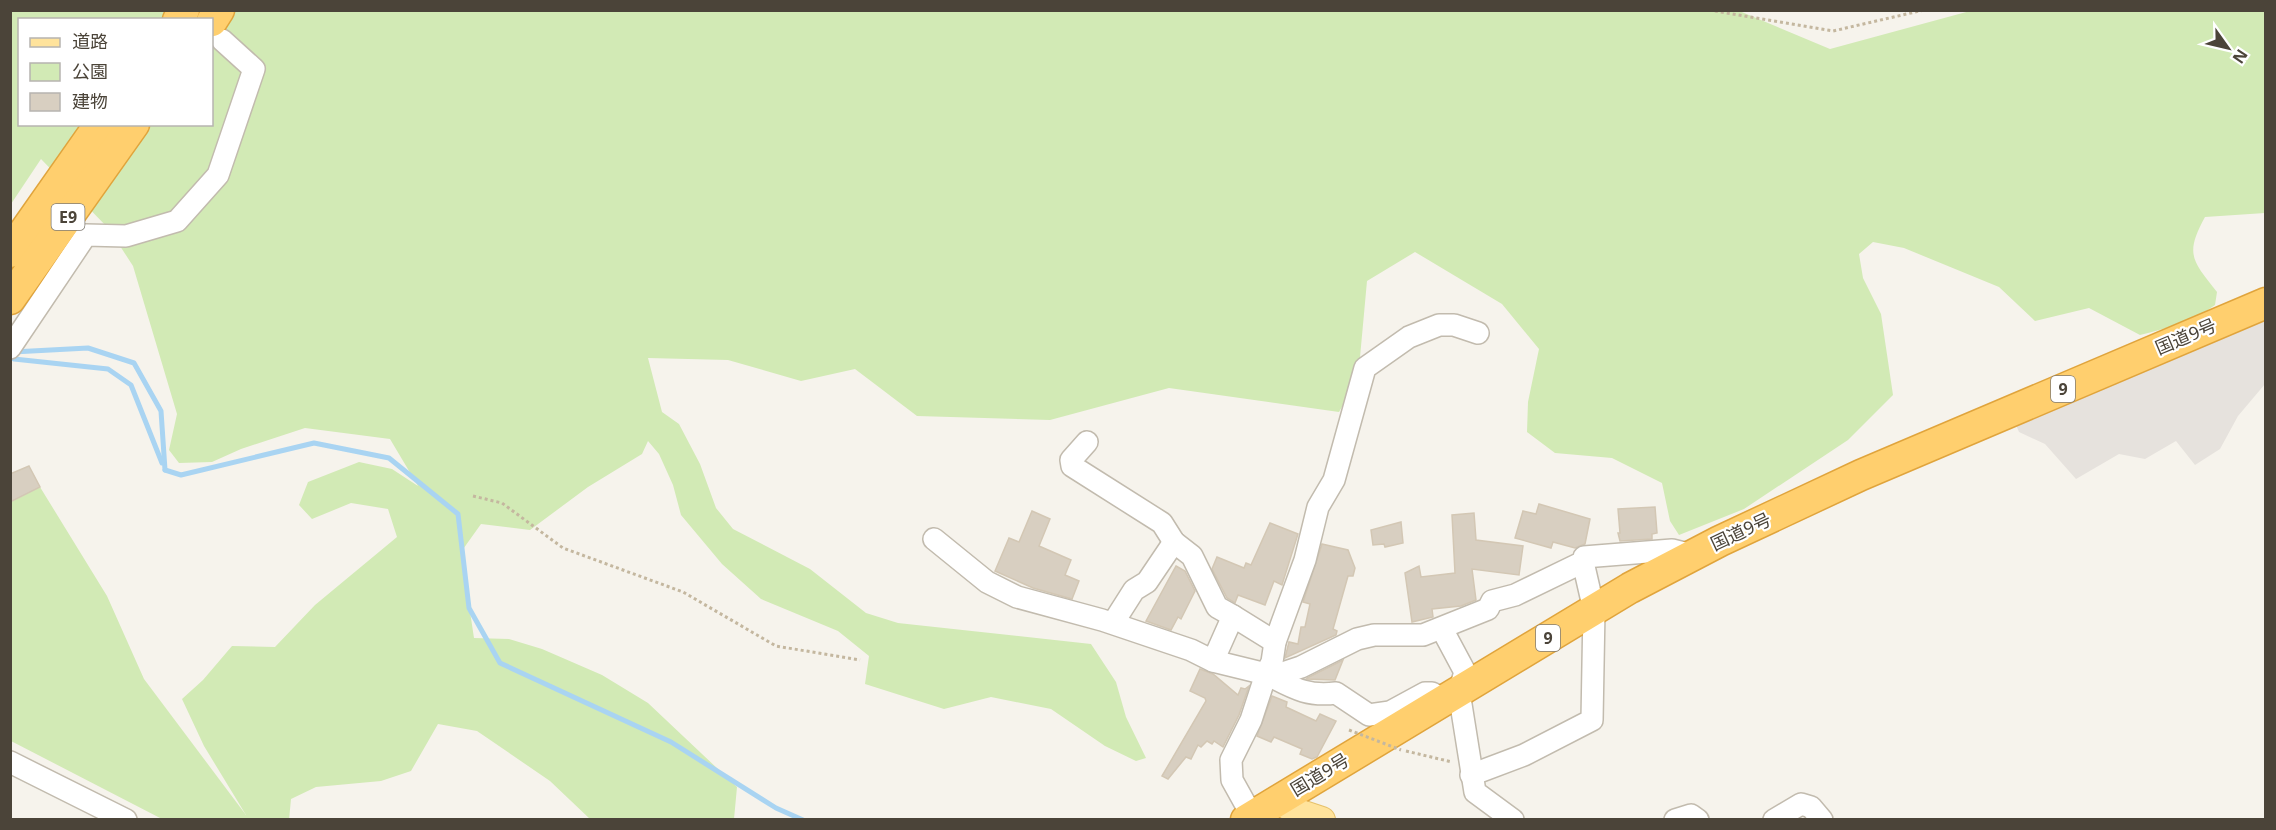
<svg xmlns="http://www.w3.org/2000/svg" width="2276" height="830" font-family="'Noto Sans','Noto Sans JP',sans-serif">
<rect width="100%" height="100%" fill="#f6f3ec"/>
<path fill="#e6e2dd" d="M2265,314V384L2238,416L2220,449L2195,465L2176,441L2145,459L2119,454L2076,479L2045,444L2019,432L2014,420Z"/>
<path fill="#d2eab5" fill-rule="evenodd" d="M1737,10L1830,49L1970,11H2265V213L2205,217C2184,255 2193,261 2217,292L2215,305C2192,322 2167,328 2140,335L2089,308L2035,321L1999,287L1904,248L1873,242L1859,254L1863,278L1881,314L1893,395L1848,440L1744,509L1679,535L1670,521L1662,483L1612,458L1555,453L1527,432L1528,402L1539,349L1502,304L1415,252L1367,281L1358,379L1339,412L1169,388L1050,420L917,416L855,369L801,381L728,360L648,358L662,412L679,424L700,464L716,508L733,529L810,569L866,613L898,623L1091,644L1116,682L1126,717L1146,758L1136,761L1105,746L1051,709L991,697L944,709L865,684L869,656L838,631L761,599L722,564L681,515L673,485L659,454L648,441L642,454L588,487L530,530L481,524L461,552L474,638L509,639L542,649L602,675L648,703L737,787L734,819H590L550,781L477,731L438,724L411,771L381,781L316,787L291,799L289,820L162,819L11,741V502L40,487L107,596L144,679L246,815L204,746L182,699L203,680L232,646L275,647L315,605L397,537L388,509L351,503L312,519L299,505L308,482L359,462L392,469L418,486L390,439L305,428L241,449L212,462L179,463L169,450L177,414L133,266L109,229L41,159L11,204V11ZM20,20H212V124H20Z"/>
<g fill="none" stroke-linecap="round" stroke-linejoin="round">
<g stroke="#a9d4f2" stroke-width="5">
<path d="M13,352L88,348L134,363L161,411L165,470"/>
<path d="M10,357L14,359L108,369L131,385L162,463"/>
<path d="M165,470L181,475L314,443L389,458L458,514L469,608L500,663L671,742L776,808L803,820"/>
</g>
</g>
<g fill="#d8cfc1" stroke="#d3c7b4" stroke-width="1.5">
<path d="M29,466L40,487L10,502V474Z"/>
<path d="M1539,504L1590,519L1585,544L1575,548L1553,542L1551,548L1515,538L1523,511L1536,514Z"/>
<path d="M1655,507L1657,533L1652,534V539L1620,541L1618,533H1620L1618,509Z"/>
<path d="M1032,511L1050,519L1039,546L1071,560L1065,575L1079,581L1072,599L1033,588L995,571L1009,538L1019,542Z"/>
<path d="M1474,513L1476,540L1523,546L1519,575L1472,569L1476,600L1461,606L1432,609L1433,617L1412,622L1405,573L1419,566L1421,577L1455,573L1452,515Z"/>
<path d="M1401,522L1403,543L1385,547L1384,544L1373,545L1371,530Z"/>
<path d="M1270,523L1298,534L1282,585L1274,581L1265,605L1238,595L1235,603L1227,598L1212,569L1217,557L1244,568L1246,563L1251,565Z"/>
<path d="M1322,544L1348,550L1355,568L1353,576H1348L1333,629L1337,631L1336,635L1285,658L1289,642L1298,644L1301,627H1305L1310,604L1303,602Z"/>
<path d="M1176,566L1185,571L1195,591L1181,619L1178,617L1171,630L1146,621Z"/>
<path d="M1343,660L1335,680L1306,679L1307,678Z"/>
<path d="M1200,669L1213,674L1238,695L1241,688L1245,689L1249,686L1239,715L1223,747L1214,741L1212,744L1207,741L1201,747L1198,745L1191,759L1186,757L1168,779L1162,776L1206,701L1205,698L1190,691Z"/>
<path d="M1272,696L1287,702L1286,707L1316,721L1320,714L1336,721L1317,757L1312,759L1300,754L1302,749L1274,737L1271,742L1257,736Z"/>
</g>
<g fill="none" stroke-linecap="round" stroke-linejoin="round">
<g stroke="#c2bbae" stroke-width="24">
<g id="minor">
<path d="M10,348L86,235L126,236L177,221L218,175L254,69L222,40"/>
<path d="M1087,442L1071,460L1072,466L1162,523L1174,542"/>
<path d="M934,539L987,582L1017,597L1102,620L1191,650L1213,661L1266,674H1280L1301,667L1357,639L1374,635H1423L1488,609L1492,601L1515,595L1583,562L1584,557L1672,550L1692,555"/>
<path d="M1113,623L1134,590L1147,582L1174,542L1192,556L1217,607L1233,616"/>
<path d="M1442,629L1465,672L1459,692L1475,792L1513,820"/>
<path d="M1213,661L1233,616L1275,642"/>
<path d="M1266,674C1292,687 1306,697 1336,693L1369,715L1390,712L1425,693H1432L1445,701"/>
<path d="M10,762L126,820"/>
<path d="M1471,775L1524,755L1592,720L1594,610L1583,562"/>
<path d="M1252,816L1232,780L1231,760L1251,720L1266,674L1272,662L1275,642L1305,560L1318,507L1334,480L1365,368L1409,337L1439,325H1454L1478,333"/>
<path d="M1675,820L1691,815L1698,820"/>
<path d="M1774,820L1801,804L1811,807L1822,820"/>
</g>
</g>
<g stroke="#e6c16a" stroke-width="28">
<path id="major" d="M1277,801L1301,813L1322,820"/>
</g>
<g stroke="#e0a43c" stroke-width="33">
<g id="highway">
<path d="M178,20L184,10"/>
<path d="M212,21L219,10"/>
<path d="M10,252L100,124"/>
<path d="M10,299L134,124"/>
<path d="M1246,820L1630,588L1720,541L1861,475L2266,303"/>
</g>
</g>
<g stroke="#c4b79f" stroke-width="3" stroke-dasharray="3 3" stroke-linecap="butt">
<path d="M1709,10L1833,31L1924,10"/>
<path d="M473,496L502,503L563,548L683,592L776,646L860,660"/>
<path d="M1406,751L1452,762"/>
</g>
<use href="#minor" stroke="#fff" stroke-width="21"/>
<use href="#major" stroke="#ffe39c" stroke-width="26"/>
<use href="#highway" stroke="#ffcf6e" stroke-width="30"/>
<path stroke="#c4b79f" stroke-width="3" stroke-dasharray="3 3" stroke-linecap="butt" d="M1349,730L1401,750"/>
</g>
<g text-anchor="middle" stroke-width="4.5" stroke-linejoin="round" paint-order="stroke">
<g fill="#fff" stroke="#817c74" stroke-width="1.5">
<rect x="51.5" y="204" width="33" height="26" rx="4.5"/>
<rect x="2051" y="376" width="24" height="26" rx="4.5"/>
<rect x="1536" y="625" width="24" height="26" rx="4.5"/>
</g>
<g font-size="16" font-weight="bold" fill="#4b4439">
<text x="68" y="223">E9</text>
<text x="2063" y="395">9</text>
<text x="1548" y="644">9</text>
</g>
<g font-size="18" fill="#4b4439" stroke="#fff">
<text transform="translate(2186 337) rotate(-23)" y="6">国道9号</text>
<text transform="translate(1741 532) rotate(-25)" y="6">国道9号</text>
<text transform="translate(1320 775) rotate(-31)" y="6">国道9号</text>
</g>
</g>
<rect width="2276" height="830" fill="none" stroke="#4b4439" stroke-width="24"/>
<rect x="18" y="18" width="195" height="108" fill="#ffffff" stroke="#b7b4b0" stroke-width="1.5"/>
<rect x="30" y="38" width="30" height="9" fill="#ffe39c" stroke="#b7b4b0" stroke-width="1.5"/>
<text x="72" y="48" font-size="18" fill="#4b4439">道路</text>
<rect x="30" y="63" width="30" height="18" fill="#d2eab5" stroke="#b7b4b0" stroke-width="1.5"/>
<text x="72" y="78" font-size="18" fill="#4b4439">公園</text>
<rect x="30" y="93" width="30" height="18" fill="#d8cfc1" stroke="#b7b4b0" stroke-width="1.5"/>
<text x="72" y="108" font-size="18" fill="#4b4439">建物</text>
<g transform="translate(2228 48) rotate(124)" stroke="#ffffff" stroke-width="4.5" paint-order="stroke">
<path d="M0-4.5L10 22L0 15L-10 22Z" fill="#4b4439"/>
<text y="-9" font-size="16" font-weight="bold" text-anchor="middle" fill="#4b4439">N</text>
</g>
</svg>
